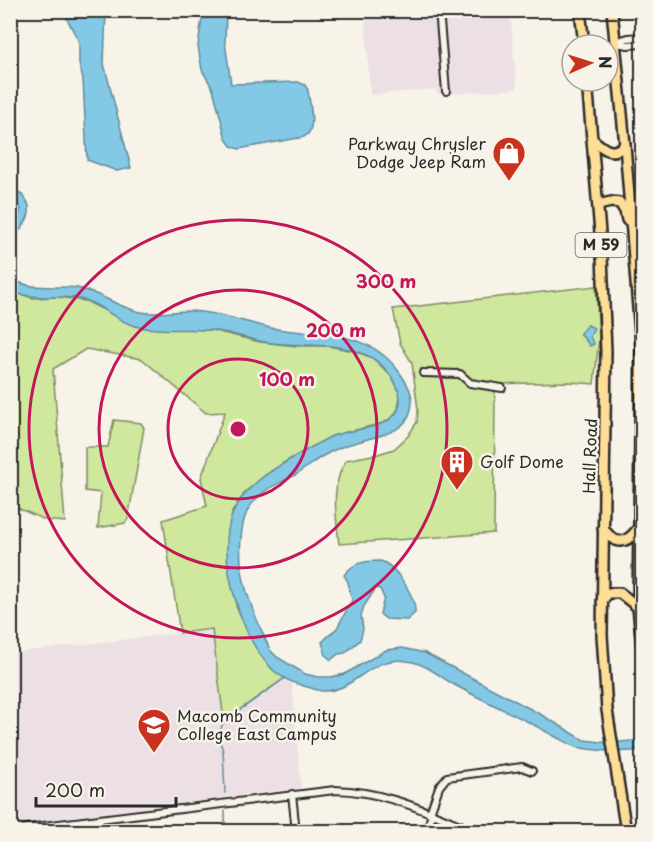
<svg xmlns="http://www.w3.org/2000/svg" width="653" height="842" font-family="'Playpen Sans',sans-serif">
<rect width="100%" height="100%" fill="#f7f3e8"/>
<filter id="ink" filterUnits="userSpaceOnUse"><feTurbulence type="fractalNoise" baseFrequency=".0167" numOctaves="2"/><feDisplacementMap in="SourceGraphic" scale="12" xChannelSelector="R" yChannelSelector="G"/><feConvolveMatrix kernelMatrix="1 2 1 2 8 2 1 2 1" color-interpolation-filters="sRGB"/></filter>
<g filter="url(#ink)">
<g fill="#ede0e5">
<path d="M365,11H510L517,89L450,94H437L436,89L370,95Z"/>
<path d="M212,629L224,721L285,678L292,683L301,788L11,824L10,653Z"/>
</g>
<g fill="#d0e89d" stroke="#7e8a64" stroke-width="1.5">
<path d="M11,199L16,200L21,209L18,217L11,226Z"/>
<path d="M596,286L599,339L594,384L570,382L495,384L494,533L339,544C336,513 330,487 346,460L378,454L394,449L408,436L417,422L418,410L412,363L400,343L393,309Z"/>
<path d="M11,291L33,298L59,297L86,301L135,326L211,330L260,342L296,346H328L354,351L373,358L395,380L400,395L398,409L393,417L383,423L332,436L285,462L246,491L232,512L236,606L256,647L272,669L285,678L224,721L212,629L180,633L163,520L207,506L201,478L225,412L206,413L142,359L86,349L53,369L65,522L45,520L11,505Z"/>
<path d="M114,420L141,423L144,428L128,519L125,523L98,528L101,493L85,491V447H108Z"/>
</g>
<g fill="#83c9e5" stroke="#608a9b" stroke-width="1.5">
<path d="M63,11H106L104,64L131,168L117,171L87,160L83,79L79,64V42Z"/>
<path d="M203,11H226L225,42L231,84L298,82L305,85L308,90C309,103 318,130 304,137L239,149L231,146L226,139L213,89L202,70L198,46Z"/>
<path d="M13,189C41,204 28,223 11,240V226L18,217L21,209L16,200L11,199V190Z"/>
<path d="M10,278C31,291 54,285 77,288C100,292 118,308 141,312C156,315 174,311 190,311C217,312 244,322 271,328C320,337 370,327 402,376C410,388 415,398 410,413C403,434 378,435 361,441C349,444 334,449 323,456C314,461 306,468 297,474C280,484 265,487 252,504C244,513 242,526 241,538C237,580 254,613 270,650L277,657L305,674L318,677H331L345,674L386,650L402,648L425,653L540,714L584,740L609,743L642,740V750C620,753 598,751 576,747C560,740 546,731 530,723C505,710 478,698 453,684C441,677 427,665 413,662C369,652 360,690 324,691C319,691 312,688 307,687C295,684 281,678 272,669C242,639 222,571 228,530C234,490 272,469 305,451C314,446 324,439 335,435C352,429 375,430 390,419C413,402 391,369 372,358C343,341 303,347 271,343C250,340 230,332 209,330C187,328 155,332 135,326C116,321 102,305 84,300C58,293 36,302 11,291Z"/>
<path d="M588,325L594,328L590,337L594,344L590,346L580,333Z"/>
<path d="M380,561C395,564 416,597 415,613L407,620L386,619L380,614L384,598L380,589L376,588L364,606L361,616L363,629L360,640L345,653L338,654L331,660L326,655L322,642L337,628L352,600L348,582L344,575C354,562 364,561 380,561Z"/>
</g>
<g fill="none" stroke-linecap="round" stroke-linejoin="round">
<g stroke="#608a9b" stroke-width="1.5">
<path d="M225,793L223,751L218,736L224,721L285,678"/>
<path d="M225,832V811"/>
</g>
<g stroke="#2b2b2b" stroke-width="10">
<g id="minor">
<path d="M439,10L446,91"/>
<path d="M615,42L628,38L642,37"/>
<path d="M616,43L628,45L642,44"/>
<path d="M423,373L460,374L470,383L502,388"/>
<path d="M292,794L296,832"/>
<path d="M430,813L439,787L447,777L522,767L532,771"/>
<path d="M10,830L335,790C386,791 430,813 477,832"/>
<path d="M427,832L432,813"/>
</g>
</g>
<g stroke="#2b2b2b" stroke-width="14">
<g id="highway">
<path d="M580,10L584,45"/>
<path d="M612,10L625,145L641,346L638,607L642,647"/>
<path d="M587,81L602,256L606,351L602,635L607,710L626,832"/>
<path d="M592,139C604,149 612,157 625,145"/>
<path d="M598,205L611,202L620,203L625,211L627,220"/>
<path d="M603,528C613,544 625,546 637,530"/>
<path d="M602,601L608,593H620L638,607"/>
</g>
</g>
<use href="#minor" stroke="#f7f3e8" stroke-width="6"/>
<use href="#highway" stroke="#fedd96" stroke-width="9"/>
</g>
</g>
<g fill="none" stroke="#c2185b" stroke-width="3">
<circle cx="238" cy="429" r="70"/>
<circle cx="238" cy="429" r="139"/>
<circle cx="238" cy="429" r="209"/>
</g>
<defs>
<g id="shop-pin" transform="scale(1.725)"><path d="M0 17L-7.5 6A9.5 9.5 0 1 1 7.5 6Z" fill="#c8321e" stroke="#f7f3e8"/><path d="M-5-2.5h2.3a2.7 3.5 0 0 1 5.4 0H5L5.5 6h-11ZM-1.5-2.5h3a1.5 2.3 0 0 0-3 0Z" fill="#fff"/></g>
<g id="building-pin" transform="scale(1.725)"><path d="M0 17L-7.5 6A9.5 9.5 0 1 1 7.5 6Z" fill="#c8321e" stroke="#f7f3e8"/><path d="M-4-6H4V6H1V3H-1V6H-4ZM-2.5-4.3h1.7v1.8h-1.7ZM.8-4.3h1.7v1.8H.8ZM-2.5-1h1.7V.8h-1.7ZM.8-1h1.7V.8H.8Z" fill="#fff"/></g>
<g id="university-pin" transform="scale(1.725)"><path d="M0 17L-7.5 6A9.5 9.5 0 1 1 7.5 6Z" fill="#c8321e" stroke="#f7f3e8"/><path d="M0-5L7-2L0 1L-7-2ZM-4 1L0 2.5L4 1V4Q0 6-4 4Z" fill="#fff"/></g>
</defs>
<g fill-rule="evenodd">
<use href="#shop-pin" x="509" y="153"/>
<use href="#building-pin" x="457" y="462"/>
<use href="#university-pin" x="154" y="725"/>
</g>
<g text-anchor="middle" stroke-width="5" stroke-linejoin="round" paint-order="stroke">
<rect fill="#f7f3e8" stroke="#686764" stroke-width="1.5" x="575.5" y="233" width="51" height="24" rx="4.5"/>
<g font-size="15" font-weight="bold" fill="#2b2b2b">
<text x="601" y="250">M 59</text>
</g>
<g font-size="16" fill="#2b2b2b" stroke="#f7f3e8" text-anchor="start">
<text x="486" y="150" text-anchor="end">Parkway Chrysler<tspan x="486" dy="18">Dodge Jeep Ram</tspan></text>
<text x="480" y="468">Golf Dome</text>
<text x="177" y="722">Macomb Community<tspan x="177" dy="18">College East Campus</tspan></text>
</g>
<g font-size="16" fill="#2b2b2b" stroke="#f7f3e8">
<text transform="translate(590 456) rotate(-88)" y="6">Hall Road</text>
</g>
</g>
<circle cx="238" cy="429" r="9" fill="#c2185b" stroke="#f7f3e8" stroke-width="3"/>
<g font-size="18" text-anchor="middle" font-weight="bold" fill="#c2185b" stroke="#f7f3e8" stroke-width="5" stroke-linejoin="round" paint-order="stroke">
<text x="386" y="288">300 m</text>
<text x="336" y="337">200 m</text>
<text x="287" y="386">100 m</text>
</g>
<rect width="653" height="842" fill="none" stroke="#f7f3e8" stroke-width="36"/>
<rect x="18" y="18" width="617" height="806" fill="none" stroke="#2b2b2b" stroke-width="2" filter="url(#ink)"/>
<g transform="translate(590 63) rotate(87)"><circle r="28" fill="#f7f3e8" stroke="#a5a39c" stroke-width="1.5"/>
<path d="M0-4.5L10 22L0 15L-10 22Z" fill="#c8321e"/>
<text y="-9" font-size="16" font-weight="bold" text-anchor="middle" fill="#2b2b2b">N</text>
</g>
<path d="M36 797v9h140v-9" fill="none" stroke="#2b2b2b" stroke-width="3"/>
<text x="45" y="797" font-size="18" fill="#2b2b2b" stroke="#f7f3e8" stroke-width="4.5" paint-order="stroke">200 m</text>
</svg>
